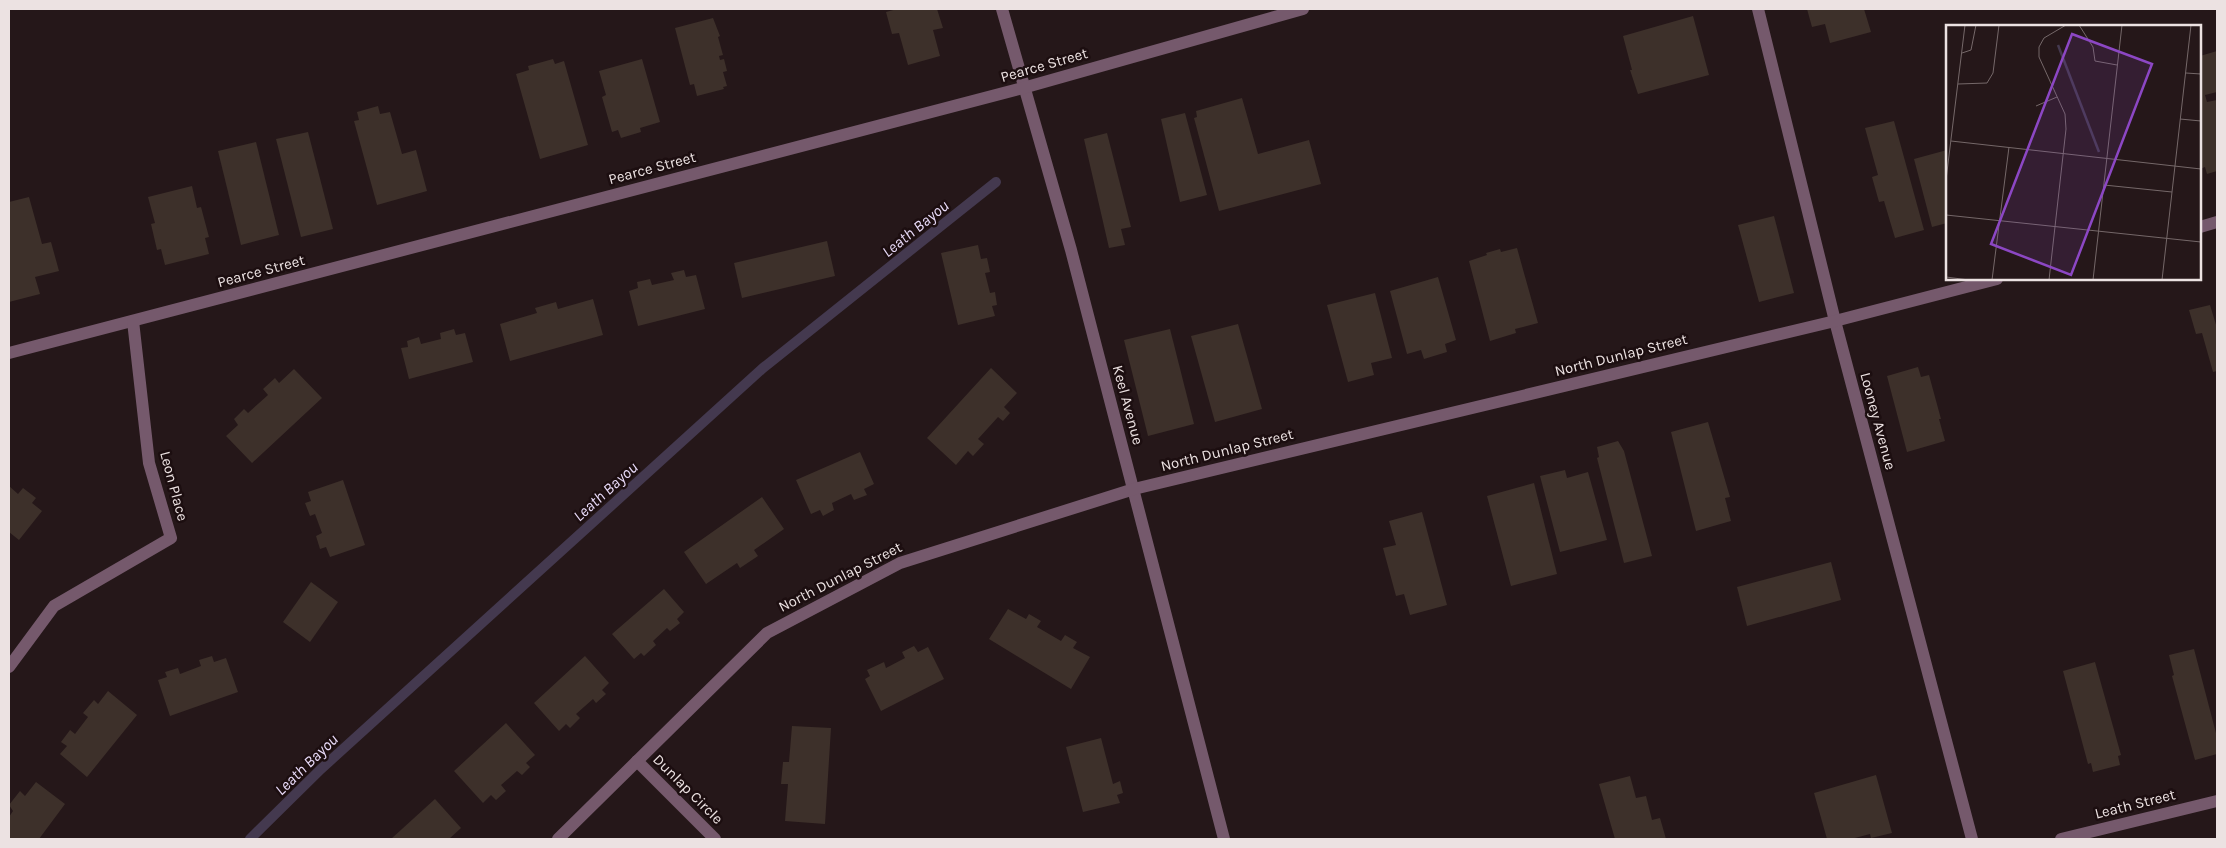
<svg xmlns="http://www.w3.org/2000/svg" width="2226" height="848" font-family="Karla,sans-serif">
<rect width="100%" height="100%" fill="#251719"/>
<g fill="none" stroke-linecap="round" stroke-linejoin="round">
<path stroke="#44394f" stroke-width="10" d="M250,839L321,769L763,368L996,182"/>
</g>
<g fill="#3d302a">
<path d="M897,9H937L943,28L933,30L940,56L908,65L899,33L892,34L886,12Z"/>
<path d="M1807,9H1864L1871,32L1830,43L1825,24L1812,27Z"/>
<path d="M1693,16L1709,75L1638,94L1630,70H1632L1623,36Z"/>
<path d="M713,18L720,36L718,37L723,55L719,56L720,60L724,59L727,71L723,72L727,86L723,87L724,89L697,96L694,84L690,85L675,28Z"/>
<path d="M2217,51V92L2205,95L2207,102L2217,100V171L2207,174L2205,167L2200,169V56Z"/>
<path d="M553,59L555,64L564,61L588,145L540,159L516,74L529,70L528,66Z"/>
<path d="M642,59L660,122L640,128L641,132L621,138L618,130L612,132L602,97L606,95L599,71Z"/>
<path d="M1242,98L1258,154L1309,140L1321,184L1219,211L1194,118L1197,117L1196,111Z"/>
<path d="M378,106L380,114L390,112L402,154L416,150L427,191L377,205L354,121L359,120L357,112Z"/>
<path d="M1185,113L1207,195L1180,202L1161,119Z"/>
<path d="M1894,121L1924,230L1895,238L1884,201L1879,202L1872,177L1878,175L1865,128Z"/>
<path d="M308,132L333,229L301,237L276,139Z"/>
<path d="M1107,133L1131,227L1121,229L1125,245L1109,248L1084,139Z"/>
<path d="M256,142L279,235L241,245L218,151Z"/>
<path d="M1947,150V223L1932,227L1914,159Z"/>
<path d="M192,186L197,208L201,207L209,237L205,238L209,254L165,265L161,249L157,250L151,224L155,223L148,197Z"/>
<path d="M29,197L42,244L51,242L59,271L35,277L40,294L9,302V202Z"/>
<path d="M1774,216L1794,293L1759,302L1738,225Z"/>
<path d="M827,241L835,276L742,298L734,263Z"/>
<path d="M978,245L981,259L987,258L990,272L985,273L990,293L995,292L997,305L992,306L995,316L958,325L941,253Z"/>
<path d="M1517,248L1538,323L1515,329L1516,333L1490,341L1469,261L1487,255L1486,253L1500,249L1501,252Z"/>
<path d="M684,270L686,277L696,275L705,309L638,326L629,291L638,288L637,282L650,279L652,285L674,280L671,273Z"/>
<path d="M1438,277L1456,340L1445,344L1447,352L1424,359L1421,350L1407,354L1390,291Z"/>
<path d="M1375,293L1392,358L1371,363L1374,375L1348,382L1327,305Z"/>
<path d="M593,299L603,335L510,361L500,324L537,313L535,308L556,302L558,309Z"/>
<path d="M2210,305L2217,328V371L2213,372L2202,333L2196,334L2189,310Z"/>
<path d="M1238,324L1262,409L1215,422L1191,336Z"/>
<path d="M454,329L456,335L465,333L473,362L409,379L401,348L408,347L407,341L419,337L421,344L441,339L440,333Z"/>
<path d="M1170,329L1194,424L1148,436L1124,340Z"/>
<path d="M1918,367L1921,377L1929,375L1941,419H1939L1945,441L1907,452L1887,376Z"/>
<path d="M991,368L1017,393L1004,407L1010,413L1003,421L998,417L978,439L984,444L973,456L968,451L956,465L927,438Z"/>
<path d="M294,369L322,398L252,463L226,436L238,425L234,419L244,409L248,413L268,395L263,389L275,378L279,383Z"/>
<path d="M1708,422L1730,497L1725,498L1731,521L1696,531L1671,432Z"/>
<path d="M1618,441L1624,451L1652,556L1624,563L1597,458L1599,457L1597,447Z"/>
<path d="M860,452L874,484L864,489L867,495L854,500L851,494L832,503L834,510L823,516L820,510L811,514L796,480Z"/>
<path d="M1565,470L1567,478L1588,472L1607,540L1560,552L1540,476Z"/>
<path d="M343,480L365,545L330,557L326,547L320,549L316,536L322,533L315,514L310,516L305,503L311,501L308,492Z"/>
<path d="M1534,483L1557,574L1511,586L1487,496Z"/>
<path d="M9,486L18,494L23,488L36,498L32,503L42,511L19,540L9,532Z"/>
<path d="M762,497L784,529L754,550L758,556L740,568L737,563L706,584L684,552Z"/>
<path d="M1422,512L1447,605L1410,615L1404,594L1396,596L1383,548L1396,545L1389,521Z"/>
<path d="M1831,562L1841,600L1747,626L1737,587Z"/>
<path d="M311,582L338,602L310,642L283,622Z"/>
<path d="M664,589L684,612L677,619L680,623L670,631L667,628L653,641L656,645L644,656L641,653L634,659L612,634Z"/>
<path d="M1008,609L1026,619L1029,614L1041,621L1037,627L1061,641L1065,635L1077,642L1073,648L1090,657L1071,689L989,639Z"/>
<path d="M914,646L918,652L928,647L944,679L881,711L865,679L870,676L867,670L884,662L886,668L905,658L902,652Z"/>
<path d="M2194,649L2217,737V754L2195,760L2172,676L2174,675L2169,655Z"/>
<path d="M212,656L214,662L226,658L238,692L170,716L158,680L167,677L165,672L178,668L180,674L201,666L199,660Z"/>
<path d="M585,656L609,683L602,690L606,694L596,703L593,699L576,714L580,718L570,728L566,724L559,731L534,703Z"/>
<path d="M2095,662L2121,755L2118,756L2120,765L2093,772L2091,763L2088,764L2063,671Z"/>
<path d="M108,691L137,715L87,777L60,754L67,746L61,742L70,730L75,734L88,717L83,713L94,700L98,704Z"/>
<path d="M506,723L535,755L526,763L530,767L522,775L517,771L501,785L506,791L496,800L491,795L483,803L454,771Z"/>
<path d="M792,726L831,728L825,824L785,821L788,784H781L783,762H789Z"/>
<path d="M1101,738L1113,784L1120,781L1123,793L1117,795L1120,803L1083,812L1066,747Z"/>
<path d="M1876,775L1892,833L1871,838L1870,834L1851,839H1827L1814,793Z"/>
<path d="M1630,776L1636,798L1646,796L1652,820L1660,818L1666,839H1615L1599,784Z"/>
<path d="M36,782L65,804L39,839H9V817L13,811L9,805L20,791L25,796Z"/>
<path d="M435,799L461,828L449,839H391Z"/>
</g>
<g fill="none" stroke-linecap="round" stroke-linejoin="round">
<g stroke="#75596c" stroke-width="12">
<path d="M1002,9L1071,250L1224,839"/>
<path d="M1758,9L1835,321L1972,839"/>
<path d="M2200,227L2217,222"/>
<path d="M9,353L1023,88L1303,9"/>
<path d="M9,667L54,606L171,538L149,463L133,321"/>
<path d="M637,761L715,839"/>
<path d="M558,839L767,633L900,563L1134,489L1835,321L1997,279"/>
<path d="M2061,839L2217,801"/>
</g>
</g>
<g text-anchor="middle" stroke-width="5" stroke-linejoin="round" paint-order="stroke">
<g font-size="15" fill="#ece2e2" stroke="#1c0e10">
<text transform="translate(1044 65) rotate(-16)" y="5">Pearce Street</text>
<text transform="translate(652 168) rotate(-15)" y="5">Pearce Street</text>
<text transform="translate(261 271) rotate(-15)" y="5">Pearce Street</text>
<text transform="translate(1621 355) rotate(-14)" y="5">North Dunlap Street</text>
<text transform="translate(1128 405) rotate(75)" y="5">Keel Avenue</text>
<text transform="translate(1878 421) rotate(75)" y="5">Looney Avenue</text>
<text transform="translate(1227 450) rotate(-14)" y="5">North Dunlap Street</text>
<text transform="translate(174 486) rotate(75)" y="5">Leon Place</text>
<text transform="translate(840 577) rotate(-27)" y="5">North Dunlap Street</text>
<text transform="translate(688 789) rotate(45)" y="5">Dunlap Circle</text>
<text transform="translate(2135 804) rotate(-14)" y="5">Leath Street</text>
</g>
<g font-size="16" font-style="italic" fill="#eadcfa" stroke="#1c0e10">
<text transform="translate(915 228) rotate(-39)" y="6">Leath Bayou</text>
<text transform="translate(605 491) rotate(-42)" y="6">Leath Bayou</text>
<text transform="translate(306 764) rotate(-44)" y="6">Leath Bayou</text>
</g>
</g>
<g transform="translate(1946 25)">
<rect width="255" height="255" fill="#251719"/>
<path fill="none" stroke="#44394f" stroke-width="2.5" d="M112,20L153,127"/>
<path fill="none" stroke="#756869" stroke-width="1" d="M133,0L147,22L149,36L171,40M16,28L25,25L30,0M240,48L255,49M12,59L41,58L47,48L53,0M90,81L111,72M234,94L255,96M5,116L255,144M0,155L19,0M158,160L226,167M0,190L255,217M0,252L23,255M46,255L63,122M103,255L120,104L119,89L93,32V22L98,13L120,0M147,255L176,0M216,255L245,0"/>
<path fill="#8c47c4" fill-opacity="0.15" stroke="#8c47c4" stroke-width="2.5" d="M126,9L206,39L125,250L45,219Z"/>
<rect width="255" height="255" fill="none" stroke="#ece2e2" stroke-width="2.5"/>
</g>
<rect width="2226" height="848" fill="none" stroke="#ece2e2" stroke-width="20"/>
</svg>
